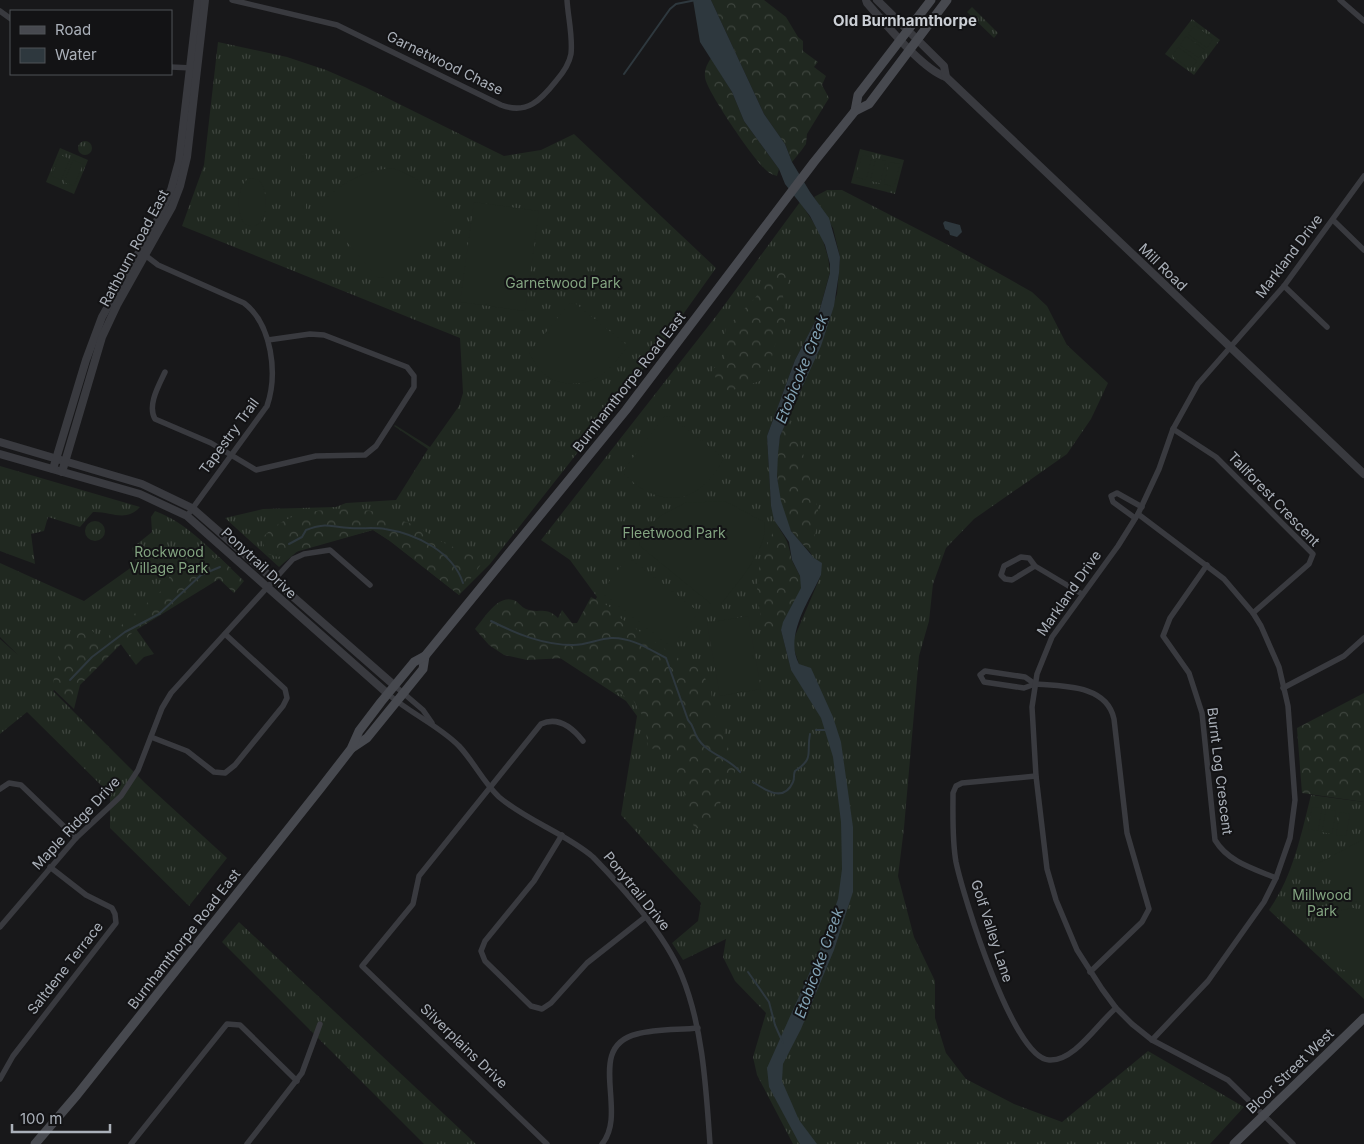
<svg xmlns="http://www.w3.org/2000/svg" width="1364" height="1144" font-family="Inter,sans-serif">
<defs>
<pattern id="grass-tufts" width="24" height="20" patternUnits="userSpaceOnUse" patternTransform="scale(1.25)"><rect width="24" height="20" fill="#202820"/><path d="M3 7l-1-3M5 7V3M7 7l1-3M15 17l-1-3M17 17v-4M19 17l1-3" fill="none" stroke="#3e453e"/></pattern>
<pattern id="forest-crowns" width="20" height="18" patternUnits="userSpaceOnUse" patternTransform="scale(1.25)"><rect width="20" height="18" fill="#202820"/><path d="M2 6a3 3 0 1 1 6 0M12 15a3 3 0 1 1 6 0" fill="none" stroke="#3e453e"/></pattern>
</defs>
<rect width="100%" height="100%" fill="#18181a"/>
<g fill="url(#grass-tufts)">
<path d="M972,7L998,33L994,38L967,12Z"/>
<path d="M1192,19L1220,40L1194,75L1165,54Z"/>
<path d="M218,42L287,57L326,70L365,87L504,156L541,150L574,134L716,268L652,358L490,564L459,595L390,541L373,530L299,550L279,567L225,518L263,509L336,507L346,503L396,500L428,449L394,426L395,425L430,447L459,406L463,393L460,338L182,226L204,165Z"/>
<circle cx="85" cy="148" r="7"/>
<path d="M60,148L88,160L74,194L46,182Z"/>
<path d="M860,149L904,160L895,194L851,183Z"/>
<path d="M827,190H842L954,248L1032,292L1047,306L1067,345L1108,383L1091,419L1067,454L974,519L946,548L933,584L929,621L919,656L904,828L898,876L914,937L935,981V1018L946,1053L966,1079L1014,1104L1062,1122L1148,1051L1244,1107L1210,1144H793L757,1075L753,1057L766,1013L735,981L723,957L726,939L683,960L672,943L698,921L701,903L621,815L637,716L626,701L560,658L597,597L570,560L541,540L717,315L800,202L821,234L828,257L830,272L818,316L795,360L767,436L771,506L779,528L781,630L791,670L799,664L792,643L821,575L810,552L780,436L798,398L837,294L840,257L833,228L814,197Z"/>
<path d="M0,466L140,507C126,523 110,511 93,512L80,527L48,517L44,531L31,534L35,564L0,551Z"/>
<path d="M155,511C185,522 208,547 231,568L220,567L134,626L154,654L144,657L136,665L117,639L53,691L145,783L227,858L189,906L110,828V794L27,712L0,734V639L18,655L0,637V563L84,601L136,564L132,548L152,532L151,517Z"/>
<circle cx="95" cy="531" r="10"/>
<path d="M1311,795L1364,802V999L1269,910C1293,876 1301,835 1311,795Z"/>
<path d="M239,922L476,1144H424L222,942Z"/>
</g>
<g fill="url(#forest-crowns)">
<path d="M711,0H764L786,17L798,37L803,41V51L818,62L814,67L826,76L822,85L829,98L807,134L806,144L801,151L792,162L785,144L764,114Z"/>
<path d="M711,58L732,92L744,121L779,169L777,176C774,175 770,174 767,171C756,163 705,89 705,77C704,70 707,64 711,58Z"/>
<path d="M786,266L789,281L783,296L786,319L774,348L769,369L760,381L730,391L721,388L712,370L725,359L723,345L726,328L755,298L773,273Z"/>
<path d="M789,417L797,431L818,509V524L810,552C804,546 797,539 792,532C777,511 773,458 781,435C783,429 786,423 789,417Z"/>
<path d="M350,509L372,511L415,525L442,542L480,559L482,563L459,595L390,541L373,530L278,557L268,554L264,547V536C290,510 316,510 350,509Z"/>
<path d="M779,528C789,543 788,544 792,560C795,569 804,578 801,589C798,604 784,615 781,631L775,635H770C762,626 761,618 759,606C754,575 760,560 773,532Z"/>
<path d="M189,557L220,558L244,581L234,593L219,579L133,632L80,685L74,709L52,688L62,637L88,627L103,641L168,585L170,570Z"/>
<path d="M591,597L610,607H616L619,617L685,663L700,668L711,690L714,717L721,716L727,746L735,759V774L718,772L721,800L715,825C707,830 703,831 694,827L671,751L648,748L644,718L633,700L612,690L565,658L527,660L504,655L489,645L475,629C484,619 497,595 513,600C518,601 521,607 526,609C538,614 546,606 558,618L562,610L572,623H577Z"/>
<path d="M1364,693V802L1302,793L1297,728Z"/>
</g>
<g fill="#202820">
<path d="M1195,25L1213,39L1207,48L1188,34Z"/>
<path d="M1186,36L1205,50L1199,58L1180,45Z"/>
<path d="M1178,47L1197,61L1190,69L1172,56Z"/>
<path d="M60,155L70,159L61,180L51,176Z"/>
<rect x="281" y="155" width="10" height="23"/>
<rect x="295" y="155" width="11" height="23"/>
<path d="M862,155L872,157L866,180L856,177Z"/>
<path d="M876,158L886,161L880,183L870,181Z"/>
<path d="M73,160L83,164L74,186L64,182Z"/>
<path d="M889,162L900,164L894,187L884,184Z"/>
<path d="M392,168C418,177 436,191 452,214L419,248L384,278L377,277L347,242L320,203C342,183 362,171 392,168Z"/>
<path d="M250,178L259,180C270,191 269,236 245,224C236,214 236,184 250,178Z"/>
<rect x="281" y="191" width="10" height="23"/>
<rect x="295" y="191" width="11" height="23"/>
<path d="M474,202L539,211L525,311L460,302Z"/>
<path d="M575,303L628,346C620,356 612,368 601,375C585,387 557,387 542,372C537,367 533,359 529,353L569,304Z"/>
<path d="M670,416L724,458C707,490 681,509 646,491C637,487 629,478 622,472L664,417Z"/>
<path d="M725,501L764,522C770,548 736,584 721,604H711L640,546L639,533L662,515L685,503Z"/>
<path d="M628,557L699,612L671,647L601,592Z"/>
<path d="M748,616L761,689L720,696L707,623Z"/>
<path d="M1312,807L1322,808L1318,831L1308,829Z"/>
<path d="M1326,809L1336,811L1332,834L1322,832Z"/>
<path d="M1340,812L1350,814L1346,836L1336,835Z"/>
<path d="M1364,839V907L1342,893L1317,864Z"/>
<path d="M1354,908L1364,913V957L1350,970H1342L1305,932L1329,912Z"/>
</g>
<g fill="#2e383e">
<path d="M693,0H711L764,114L785,144L792,162L810,192L829,218L840,257L839,273L834,306L821,346L780,436L778,454L777,477L781,501L791,531L814,558L822,563L821,575C809,601 784,636 799,664L811,668L833,717L841,742L853,827V892L834,950L801,1029L783,1064L782,1081L799,1120L817,1144H800L798,1141L769,1087L767,1068L821,947L838,899L842,869L841,822L833,757L821,718L791,670L781,630L783,622L801,588L800,576L792,560L789,542L774,520L771,506L767,436L795,360L818,316L830,273V264L825,245L810,216L785,184L779,169L744,121L732,92L700,42Z"/>
<path d="M945,221L960,225L962,232L957,237L950,235L949,231L945,229L943,223Z"/>
</g>
<g fill="none" stroke-linecap="round" stroke-linejoin="round">
<g stroke="#2e383e" stroke-width="2">
<path d="M624,74L670,9L676,4L696,0"/>
<path d="M289,544L302,537L306,530C326,522 330,527 350,528C362,529 374,527 385,529C417,534 453,552 463,583"/>
<path d="M491,621C517,634 543,645 573,645C586,645 598,639 611,638C631,637 649,649 666,658L688,720C694,726 693,730 697,737C706,754 730,758 740,772"/>
<path d="M70,680L92,657L125,632L159,614L201,575L220,567"/>
<path d="M816,730H826"/>
<path d="M753,782C765,790 784,803 793,782C795,778 793,775 795,771C815,758 806,753 810,734"/>
<path d="M748,972L769,1002L775,1025L783,1043"/>
</g>
<g stroke="#393a3f" stroke-width="5.5">
<path d="M232,0L337,25L501,105C527,115 541,100 556,81C563,73 569,65 571,54C573,37 568,17 567,0"/>
<path d="M1340,0L1364,21"/>
<path d="M0,11L11,19"/>
<path d="M171,67L192,68"/>
<path d="M1333,220L1364,250"/>
<path d="M145,255L158,265L244,303C272,324 278,374 267,406L187,516"/>
<path d="M1284,286L1327,327"/>
<path d="M165,372C159,385 147,405 155,419L211,443L256,470L316,456L365,455L376,446L414,387V376L407,367L324,335L310,334L268,340"/>
<path d="M1173,429L1216,457L1313,554L1309,564L1253,613"/>
<path d="M1138,514L1224,579L1253,613L1261,626L1279,667L1288,706L1295,800L1290,838L1276,878L1264,902L1208,981L1152,1040"/>
<path d="M1135,518L1113,502L1111,496L1117,493L1142,507"/>
<path d="M1207,565L1170,618L1163,636L1189,673L1202,713L1215,840C1228,862 1254,869 1276,878"/>
<path d="M1035,566L1029,558L1021,557L1004,566L1001,575L1005,579L1012,580L1035,566L1082,594"/>
<path d="M985,671L1025,677L1035,684L1024,688L984,682L980,675Z"/>
<path d="M1035,684C1064,686 1107,685 1114,719L1127,833L1149,909L1142,922L1090,972"/>
<path d="M395,686L423,710L432,723"/>
<path d="M1283,688L1344,656L1364,638"/>
<path d="M388,694C411,714 438,725 459,746C474,762 483,782 499,797C527,821 565,833 593,857C624,889 665,934 682,976C703,1028 706,1088 710,1144"/>
<path d="M151,737L187,751L214,772L225,773L235,765L283,706L287,698L285,689L225,634"/>
<path d="M1036,776L962,783L956,786L953,793C953,815 952,840 956,862C963,895 1013,1059 1049,1060C1074,1062 1098,1023 1116,1008"/>
<path d="M0,789L9,783L21,785L76,838"/>
<path d="M562,835L534,881L485,941L481,951L485,961L531,1006L542,1009L551,1003L587,963L644,918"/>
<path d="M0,927L76,838L121,796L138,770L162,708L171,693L293,559L304,554L330,550L370,585"/>
<path d="M0,1079L13,1056L116,923L115,914L112,908L86,895L50,867"/>
<path d="M131,1144L227,1024L240,1025L297,1081"/>
<path d="M247,1144L302,1073L320,1024"/>
<path d="M547,1144L362,966L413,904L419,876L541,724C558,716 572,727 583,741"/>
<path d="M602,1144C629,1112 584,1047 637,1034C656,1029 678,1030 698,1028"/>
<path d="M1293,1144L1228,1080L1152,1040L1132,1024L1116,1008L1102,989L1077,950L1056,900L1047,869L1036,776L1032,707L1037,674L1052,637L1118,546L1138,514L1159,469L1173,429L1198,384L1284,286L1364,176"/>
</g>
<g stroke="#393a3f" stroke-width="8">
<path d="M866,0L867,3C885,23 922,69 946,77L1364,474"/>
<path d="M877,0L944,66L946,77"/>
<path d="M0,442L142,484L192,508L395,686"/>
<path d="M0,454L140,494L187,516L388,694"/>
<path d="M53,469L86,360L102,317L158,219L171,190L179,161L198,0"/>
<path d="M62,472L102,337L117,305L172,207L180,186L187,157L205,0"/>
</g>
<g stroke="#47494f" stroke-width="9">
<path d="M855,111L858,95L931,0"/>
<path d="M352,748L367,738L423,669L425,656"/>
<path d="M35,1144L77,1095L320,789L351,749L359,731L381,702L414,662L425,656L626,410L814,162L855,111L869,104L947,0"/>
<path d="M1234,1144L1364,1018"/>
</g>
</g>
<g text-anchor="middle" stroke-width="4" stroke-linejoin="round" paint-order="stroke">
<g font-size="14" fill="#aab0b9" stroke="#131315">
<text transform="translate(445 63) rotate(26)" y="5">Garnetwood Chase</text>
<text transform="translate(134 248) rotate(-62)" y="5">Rathburn Road East</text>
<text transform="translate(1289 256) rotate(-53)" y="5">Markland Drive</text>
<text transform="translate(1163 267) rotate(44)" y="5">Mill Road</text>
<text transform="translate(629 382) rotate(-52)" y="5">Burnhamthorpe Road East</text>
<text transform="translate(229 436) rotate(-54)" y="5">Tapestry Trail</text>
<text transform="translate(1274 499) rotate(46)" y="5">Tallforest Crescent</text>
<text transform="translate(259 563) rotate(43)" y="5">Ponytrail Drive</text>
<text transform="translate(1069 593) rotate(-55)" y="5">Markland Drive</text>
<text transform="translate(1220 771) rotate(83)" y="5">Burnt Log Crescent</text>
<text transform="translate(76 823) rotate(-47)" y="5">Maple Ridge Drive</text>
<text transform="translate(637 891) rotate(51)" y="5">Ponytrail Drive</text>
<text transform="translate(992 931) rotate(72)" y="5">Golf Valley Lane</text>
<text transform="translate(184 939) rotate(-52)" y="5">Burnhamthorpe Road East</text>
<text transform="translate(65 968) rotate(-52)" y="5">Saltdene Terrace</text>
<text transform="translate(464 1046) rotate(44)" y="5">Silverplains Drive</text>
<text transform="translate(1290 1071) rotate(-44)" y="5">Bloor Street West</text>
</g>
<g font-size="14" fill="#83a481" stroke="#131315">
<text x="563" y="288">Garnetwood Park</text>
<text x="674" y="538">Fleetwood Park</text>
<text x="169" y="557">Rockwood<tspan x="169" dy="16">Village Park</tspan></text>
<text x="1322" y="900">Millwood<tspan x="1322" dy="16">Park</tspan></text>
</g>
<g font-size="15" font-weight="bold" fill="#cbcfd5" stroke="#131315">
<text x="905" y="26">Old Burnhamthorpe</text>
</g>
<g font-size="15" font-style="italic" fill="#82a2b4" stroke="#131315">
<text transform="translate(802 369) rotate(-68)" y="5">Etobicoke Creek</text>
<text transform="translate(819 963) rotate(-70)" y="5">Etobicoke Creek</text>
</g>
</g>
<rect x="10" y="10" width="162" height="65" fill="#131315" stroke="#4f5257"/>
<rect x="20" y="26" width="25" height="8" fill="#47494f" stroke="#4f5257"/>
<text x="55" y="35" font-size="15" fill="#aab0b9">Road</text>
<rect x="20" y="48" width="25" height="15" fill="#2e383e" stroke="#4f5257"/>
<text x="55" y="60" font-size="15" fill="#aab0b9">Water</text>
<path d="M12 1124v8h98v-8" fill="none" stroke="#aab0b9" stroke-width="2.5"/>
<text x="20" y="1124" font-size="15" fill="#aab0b9" stroke="#131315" stroke-width="4" paint-order="stroke">100 m</text>
</svg>
